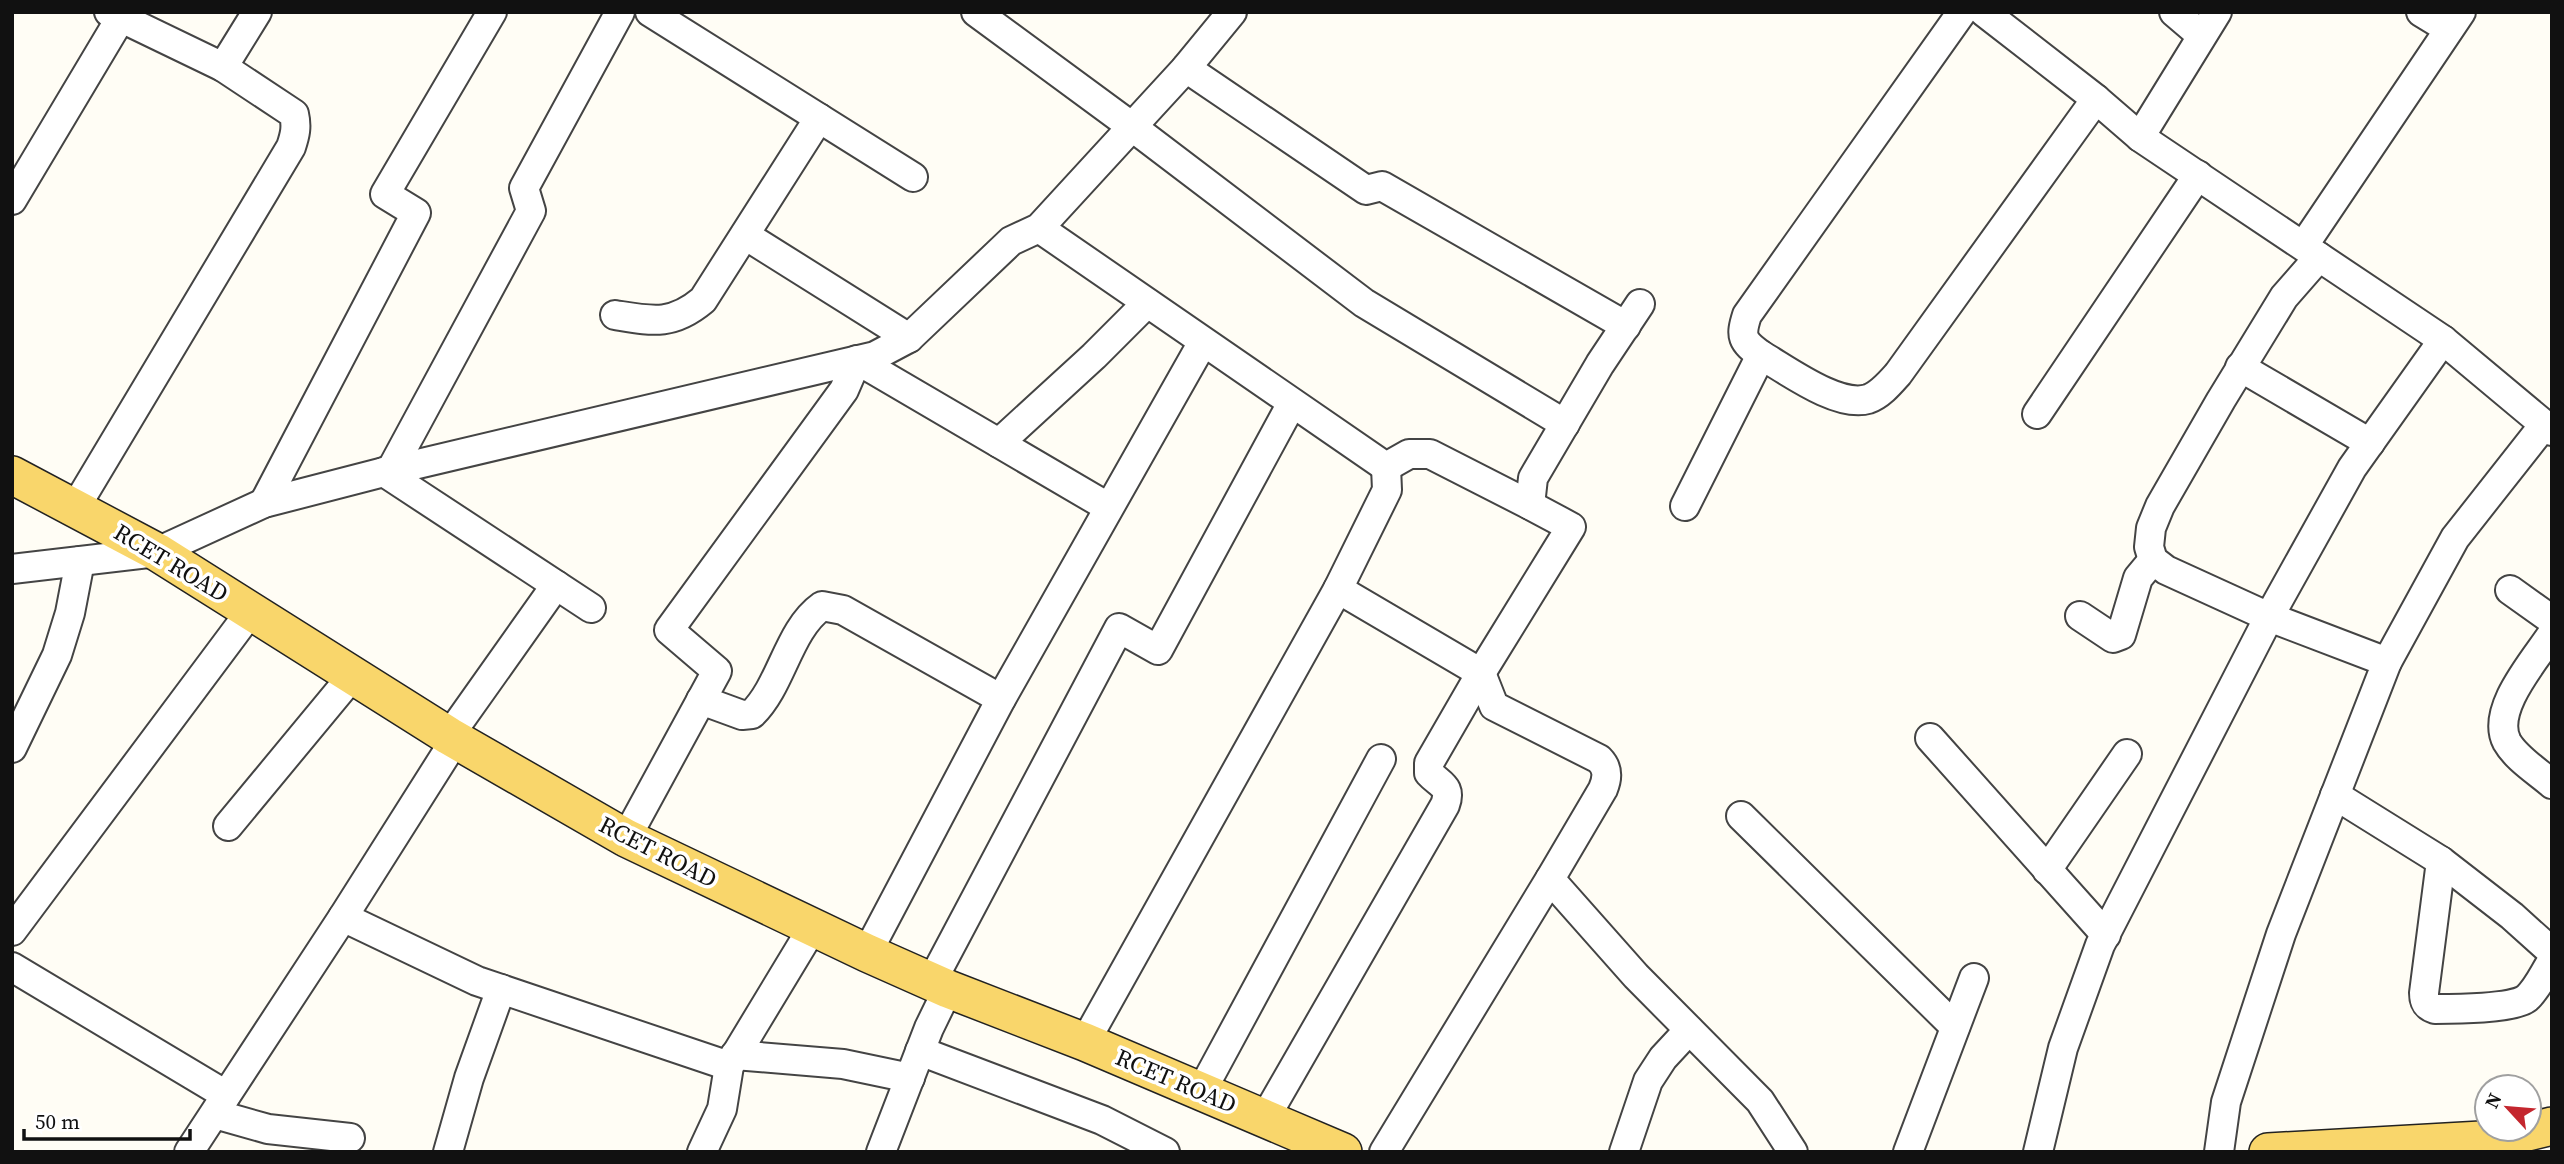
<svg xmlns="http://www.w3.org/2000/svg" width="2564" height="1164" font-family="'Source Serif 4',serif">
<rect width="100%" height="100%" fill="#fffdf5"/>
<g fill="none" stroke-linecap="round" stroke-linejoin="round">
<g stroke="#444" stroke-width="32">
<g id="minor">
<path d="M109,12L223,67L257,12"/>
<path d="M650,12L913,177"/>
<path d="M976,12L1131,126L1364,303L1565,424"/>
<path d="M1984,12L2096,99L2140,137L2443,340L2552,431"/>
<path d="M2174,12L2201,35"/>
<path d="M2421,12L2449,29"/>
<path d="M1186,68L1366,190L1382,186L1626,326"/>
<path d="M2140,137L2217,12"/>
<path d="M12,200L120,19"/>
<path d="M1039,228L1386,467L1409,454H1430L1530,505"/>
<path d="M745,235L909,338"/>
<path d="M2304,245L2461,12"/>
<path d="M615,315C652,321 672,326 703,300L819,118"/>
<path d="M1761,355C1742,341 1740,337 1747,315L1962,12"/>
<path d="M2240,367L2370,443"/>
<path d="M2037,414L2198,175"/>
<path d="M999,443L1094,356L1147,303"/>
<path d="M391,470L531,211L524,188L620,12"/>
<path d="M384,472L591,608"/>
<path d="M264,503L416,213L385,194L492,12"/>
<path d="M1685,506L1761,355C1787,370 1838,408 1868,399C1880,395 1890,383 1898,374L2096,99"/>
<path d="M75,508L291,147C295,135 297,127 294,114L223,67"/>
<path d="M12,569L157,552L264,503L384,472L875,356L909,338L1011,241L1039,228L1186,68L1232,12"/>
<path d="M1338,589L1387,490L1386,467"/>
<path d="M2510,590L2552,620"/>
<path d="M2080,616L2113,638L2121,635L2138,578L2153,560"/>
<path d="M2552,634C2535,660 2490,710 2507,742C2516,758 2538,772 2552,784"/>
<path d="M2387,662L2455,538L2544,425"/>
<path d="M701,700L742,715L752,714C782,685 788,630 822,606L843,610L1001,699"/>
<path d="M449,736L556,585"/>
<path d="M1930,738L2106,935"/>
<path d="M12,748L57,655L70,613L80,561"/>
<path d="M2335,795L2441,861L2512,916L2552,952"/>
<path d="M1741,816L1955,1027"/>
<path d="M228,826L353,675"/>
<path d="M626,838L717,671L669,630L844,390L857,360L1108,507"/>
<path d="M2441,861L2424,993C2424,1002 2426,1006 2435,1009C2453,1009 2514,1009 2527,998C2538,988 2544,973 2552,961"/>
<path d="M2047,870L2127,754"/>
<path d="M343,917L477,981L729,1066"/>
<path d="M12,931L251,611"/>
<path d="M867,953L1001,699L1203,342"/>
<path d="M12,967L226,1095"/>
<path d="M932,981L1119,628L1158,650L1292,403"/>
<path d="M1085,1042L1338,589L1481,673L1494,706L1599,759C1608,768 1608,777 1603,789L1550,879L1636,976L1760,1101L1793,1152"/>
<path d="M920,1051L1102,1120L1165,1152"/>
<path d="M735,1055L843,1064L910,1078"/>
<path d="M1201,1092L1381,759"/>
<path d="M215,1114L268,1129L350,1138"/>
<path d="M1265,1118L1445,805C1452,786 1440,785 1429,773V763L1481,673L1571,527L1530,505L1533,478L1600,364L1640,304"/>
<path d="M189,1152L343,917L455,740"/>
<path d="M448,1152L469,1078L501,989"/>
<path d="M702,1152L722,1109L729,1066L813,927"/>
<path d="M881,1152L929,1028L948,989"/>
<path d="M1384,1152L1550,879"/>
<path d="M1624,1152L1648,1081L1663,1058L1689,1030"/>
<path d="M1908,1152L1974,978"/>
<path d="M2038,1152L2063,1048L2100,945L2269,617L2352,468L2443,340"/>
<path d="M2219,1152L2226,1102L2281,934L2387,662L2269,617L2166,570L2153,560L2149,547L2151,528L2160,506L2221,400L2284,297L2319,257"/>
</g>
</g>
<g stroke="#222" stroke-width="40">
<g id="major">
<path d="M12,475L157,552L449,736L626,838L867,953L948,989L1085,1042L1343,1152"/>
<path d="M2268,1152L2499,1139L2552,1126"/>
</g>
</g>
<use href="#minor" stroke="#fff" stroke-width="28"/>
<use href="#major" stroke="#f9d66b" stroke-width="37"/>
</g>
<g text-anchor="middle" stroke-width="7" stroke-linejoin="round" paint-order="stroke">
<g font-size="24" fill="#111" stroke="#fff">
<text transform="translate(171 563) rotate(31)" y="8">RCET ROAD</text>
<text transform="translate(658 852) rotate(27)" y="8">RCET ROAD</text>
<text transform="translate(1176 1081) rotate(23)" y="8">RCET ROAD</text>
</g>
</g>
<rect width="2564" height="1164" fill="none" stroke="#111111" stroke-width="28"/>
<g transform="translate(2508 1108) rotate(296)"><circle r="33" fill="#ffffff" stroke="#a0a0a0" stroke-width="2"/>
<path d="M0-5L12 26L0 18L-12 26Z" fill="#c4262e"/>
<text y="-10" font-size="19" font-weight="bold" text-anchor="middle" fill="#111111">N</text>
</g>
<path d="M24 1129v10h166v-10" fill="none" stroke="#111111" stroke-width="3.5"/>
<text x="35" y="1129" font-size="21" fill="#111111" stroke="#ffffff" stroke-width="5" paint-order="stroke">50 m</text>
</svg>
